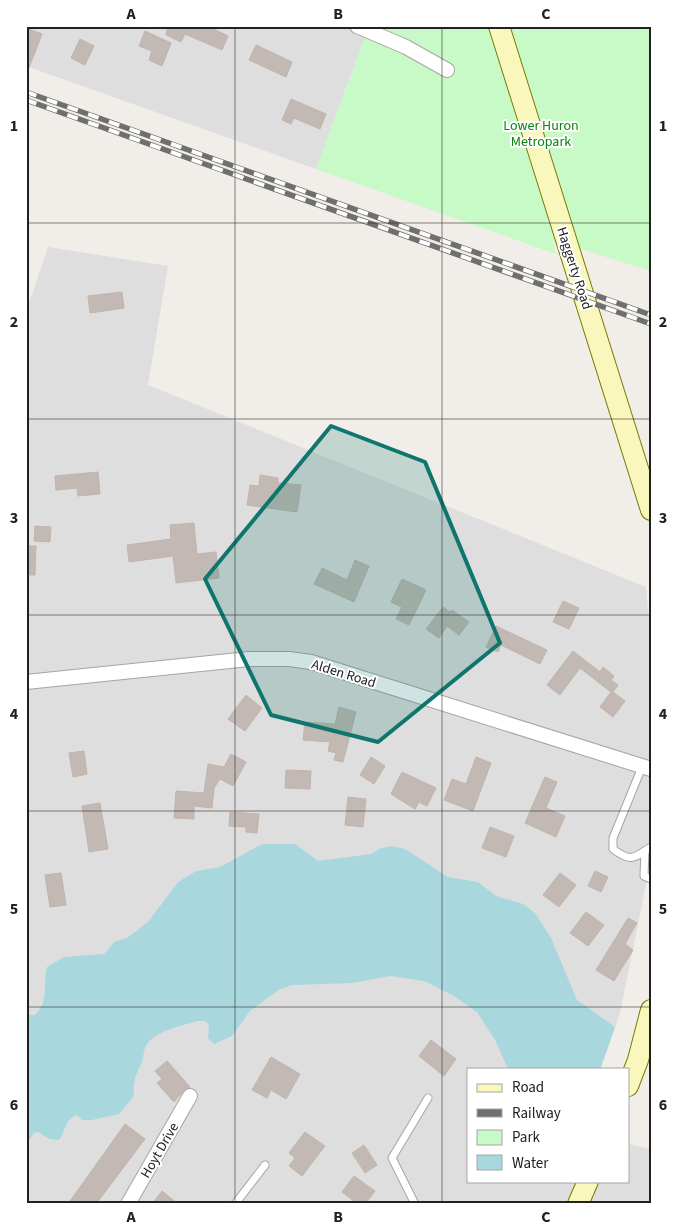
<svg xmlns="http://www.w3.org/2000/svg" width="677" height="1230" font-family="'Source Sans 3',sans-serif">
<rect width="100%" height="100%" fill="#f1ede8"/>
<g fill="#dfdede">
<path d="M26,26H369L316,169L26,66Z"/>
<path d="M48,247L168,266L148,385L646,587L651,643V860L620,1013L601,1069H468V1181H628V1144L651,1149V1204H26V312Z"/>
</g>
<path fill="#c7fac6" d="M369,26H651V271L552,240L556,254L316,169Z"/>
<path fill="#a9d7de" d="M262,844H295L318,861L371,854L381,848L391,846L405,849L448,877L478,882L496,896L523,904L535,913L551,938L577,1000L615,1027L600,1069H508L495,1040L477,1012L454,996L424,981L390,976L352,983L293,985L280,989L250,1011L232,1036L214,1044L208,1038L209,1025L205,1021H197C182,1026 157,1030 147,1044C143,1050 144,1056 142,1062C136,1075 132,1082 134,1096L119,1114L92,1120H82L77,1115C64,1120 66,1131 59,1140L49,1139L38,1132L34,1133L26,1145V1015H35C50,1001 42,984 47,967L64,957L104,954L114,942L127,938L148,922L178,882L196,871L220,867Z"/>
<g fill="#c2b9b4" stroke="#c3b3aa">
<path d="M168,26H207L228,36L222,50L185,34L181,42L166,35Z"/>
<path d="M26,28L42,34L27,73H26Z"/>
<path d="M145,31L171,43L162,66L149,60L152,51L139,46Z"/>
<path d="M80,39L94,46L85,65L71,58Z"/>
<path d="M256,45L292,62L286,77L249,60Z"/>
<path d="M291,99L326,114L320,129L294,118L291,124L282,120Z"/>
<path d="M122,292L124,308L90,313L88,296Z"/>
<path d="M98,472L100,494L78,496L77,488L56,490L55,476Z"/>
<path d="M260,475L278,478V483L301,485L297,512L247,505L250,485L259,486Z"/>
<path d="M194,523L197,554L216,552L219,578L176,583L173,556L129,562L127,545L171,539L170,525Z"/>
<path d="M35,526L51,527L50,542L34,541Z"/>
<path d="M26,546H36L35,575H26Z"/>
<path d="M355,560L369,566L354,602L314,584L322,568L347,580Z"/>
<path d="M402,579L426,590L409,625L396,619L402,607L391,602Z"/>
<path d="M563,601L579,608L569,629L553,622Z"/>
<path d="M443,607L450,612L452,610L469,622L459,635L447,626L439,638L426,629Z"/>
<path d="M496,626L547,650L540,664L501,645L498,652L486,647Z"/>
<path d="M573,651L600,672L603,667L614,676L611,680L618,685L613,692L625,701L613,717L600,707L611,692L580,668L560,695L547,685Z"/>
<path d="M246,695L262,708L245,731L228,719Z"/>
<path d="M339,707L356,712L343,762L334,760L336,753L328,751L330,742L303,740L305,722L335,724Z"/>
<path d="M84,751L87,774L73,777L69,753Z"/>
<path d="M231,754L246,762L233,786L220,779L214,788L212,808L194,806V819L174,818L176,791L204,793L208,764L224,767Z"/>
<path d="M371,757L385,766L374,784L360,775Z"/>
<path d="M476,757L491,763L473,811L444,800L452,779L466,784Z"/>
<path d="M286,770L311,771L310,789L285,788Z"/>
<path d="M402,772L436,788L427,806L419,802L415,809L391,794Z"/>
<path d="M545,777L557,782L546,808L565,816L556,837L525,823Z"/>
<path d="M348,797L366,799L363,827L345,825Z"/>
<path d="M100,803L108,849L89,852L82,806Z"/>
<path d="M230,812L259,814L257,833L246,832V827L229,826Z"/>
<path d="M490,827L514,836L506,857L482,848Z"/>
<path d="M595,871L608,877L601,892L588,886Z"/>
<path d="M61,873L66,905L50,907L45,875Z"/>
<path d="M560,873L576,885L559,907L543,895Z"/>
<path d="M586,912L604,925L588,946L570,933Z"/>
<path d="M628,918L637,923L625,944L633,950L614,981L596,970Z"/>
<path d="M431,1040L456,1059L444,1076L419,1056Z"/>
<path d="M271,1057L300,1074L286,1099L271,1090L267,1098L252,1090Z"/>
<path d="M167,1061L190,1087L185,1089L174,1102L157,1083L162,1079L155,1071Z"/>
<path d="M125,1124L145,1139L96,1204H68Z"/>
<path d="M305,1132L325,1146L302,1176L289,1166L295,1158L289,1153Z"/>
<path d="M364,1145L377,1165L365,1173L352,1153Z"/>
<path d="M354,1176L375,1191L365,1204H358L342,1192Z"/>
<path d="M162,1191L178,1204H152Z"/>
</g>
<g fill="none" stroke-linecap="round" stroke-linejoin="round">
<g stroke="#a5a5a5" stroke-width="9">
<g id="service">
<path d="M642,767L613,838V849C632,863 633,858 651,847"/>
<path d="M645,851L644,876L651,879"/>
<path d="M235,1204L265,1165"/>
<path d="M415,1204L392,1158L428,1098"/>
</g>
</g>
<g stroke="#a5a5a5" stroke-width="16">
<g id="minor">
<path d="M357,26L406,47L447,70"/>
<path d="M26,682L249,659H289L311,662L651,769"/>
<path d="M128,1204L190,1096"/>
</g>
</g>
<g stroke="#787b05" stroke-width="22">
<g id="secondary">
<path d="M499,26L651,510"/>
<path d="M628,1086L638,1060L651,1010"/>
<path d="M578,1204L588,1181"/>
</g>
</g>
<use href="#service" stroke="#fff" stroke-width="7"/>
<use href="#minor" stroke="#fff" stroke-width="14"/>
<use href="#secondary" stroke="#faf7bd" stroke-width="20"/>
<g stroke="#6f6f6f" stroke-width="5.5">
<g id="rail">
<path d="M26,92L651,315"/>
<path d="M26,100L651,324"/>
</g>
</g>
<use href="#rail" stroke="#fff" stroke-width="4" stroke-dasharray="11" stroke-linecap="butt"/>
</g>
<path fill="#0f766e" fill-opacity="0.2" stroke="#0f766e" stroke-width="4" stroke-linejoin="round" d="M331,426L425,462L500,643L378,742L271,715L205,579Z"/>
<path fill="none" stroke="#212121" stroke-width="1" stroke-opacity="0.55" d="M235,26V1204M442,26V1204M26,223H651M26,419H651M26,615H651M26,811H651M26,1007H651"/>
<g text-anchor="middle" stroke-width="4" stroke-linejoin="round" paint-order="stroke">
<g font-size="14" fill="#0d820c" stroke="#fff">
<text x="541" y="130">Lower Huron<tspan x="541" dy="16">Metropark</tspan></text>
</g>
<g font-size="14" fill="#212121" stroke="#fff">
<text transform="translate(575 268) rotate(72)" y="5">Haggerty Road</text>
<text transform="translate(344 673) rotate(17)" y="5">Alden Road</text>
<text transform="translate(159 1150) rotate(-60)" y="5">Hoyt Drive</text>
</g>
</g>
<rect width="677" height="1230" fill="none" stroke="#ffffff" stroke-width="55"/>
<rect x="467" y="1068" width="162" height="115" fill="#ffffff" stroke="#a6a6a6"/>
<rect x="477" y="1084" width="25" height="8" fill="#faf7bd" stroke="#a6a6a6"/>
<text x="512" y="1092" font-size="15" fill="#212121">Road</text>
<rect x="477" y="1109" width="25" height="8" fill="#6f6f6f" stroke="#a6a6a6"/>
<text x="512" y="1118" font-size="15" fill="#212121">Railway</text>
<rect x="477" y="1130" width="25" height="15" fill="#c7fac6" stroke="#a6a6a6"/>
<text x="512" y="1142" font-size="15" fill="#212121">Park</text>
<rect x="477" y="1155" width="25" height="15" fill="#a9d7de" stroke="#a6a6a6"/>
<text x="512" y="1168" font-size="15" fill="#212121">Water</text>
<rect x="28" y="28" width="622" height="1174" fill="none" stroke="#212121" stroke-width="2"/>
<g font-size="16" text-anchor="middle" font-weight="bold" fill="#212121">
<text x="131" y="19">A</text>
<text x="338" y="19">B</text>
<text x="546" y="19">C</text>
<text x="14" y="131">1</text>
<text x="663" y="131">1</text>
<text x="14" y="327">2</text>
<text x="663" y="327">2</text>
<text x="14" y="523">3</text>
<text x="663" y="523">3</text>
<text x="14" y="719">4</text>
<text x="663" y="719">4</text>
<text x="14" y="914">5</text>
<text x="663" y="914">5</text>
<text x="14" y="1110">6</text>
<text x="663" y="1110">6</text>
<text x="131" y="1222">A</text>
<text x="338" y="1222">B</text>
<text x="546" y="1222">C</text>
</g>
</svg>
